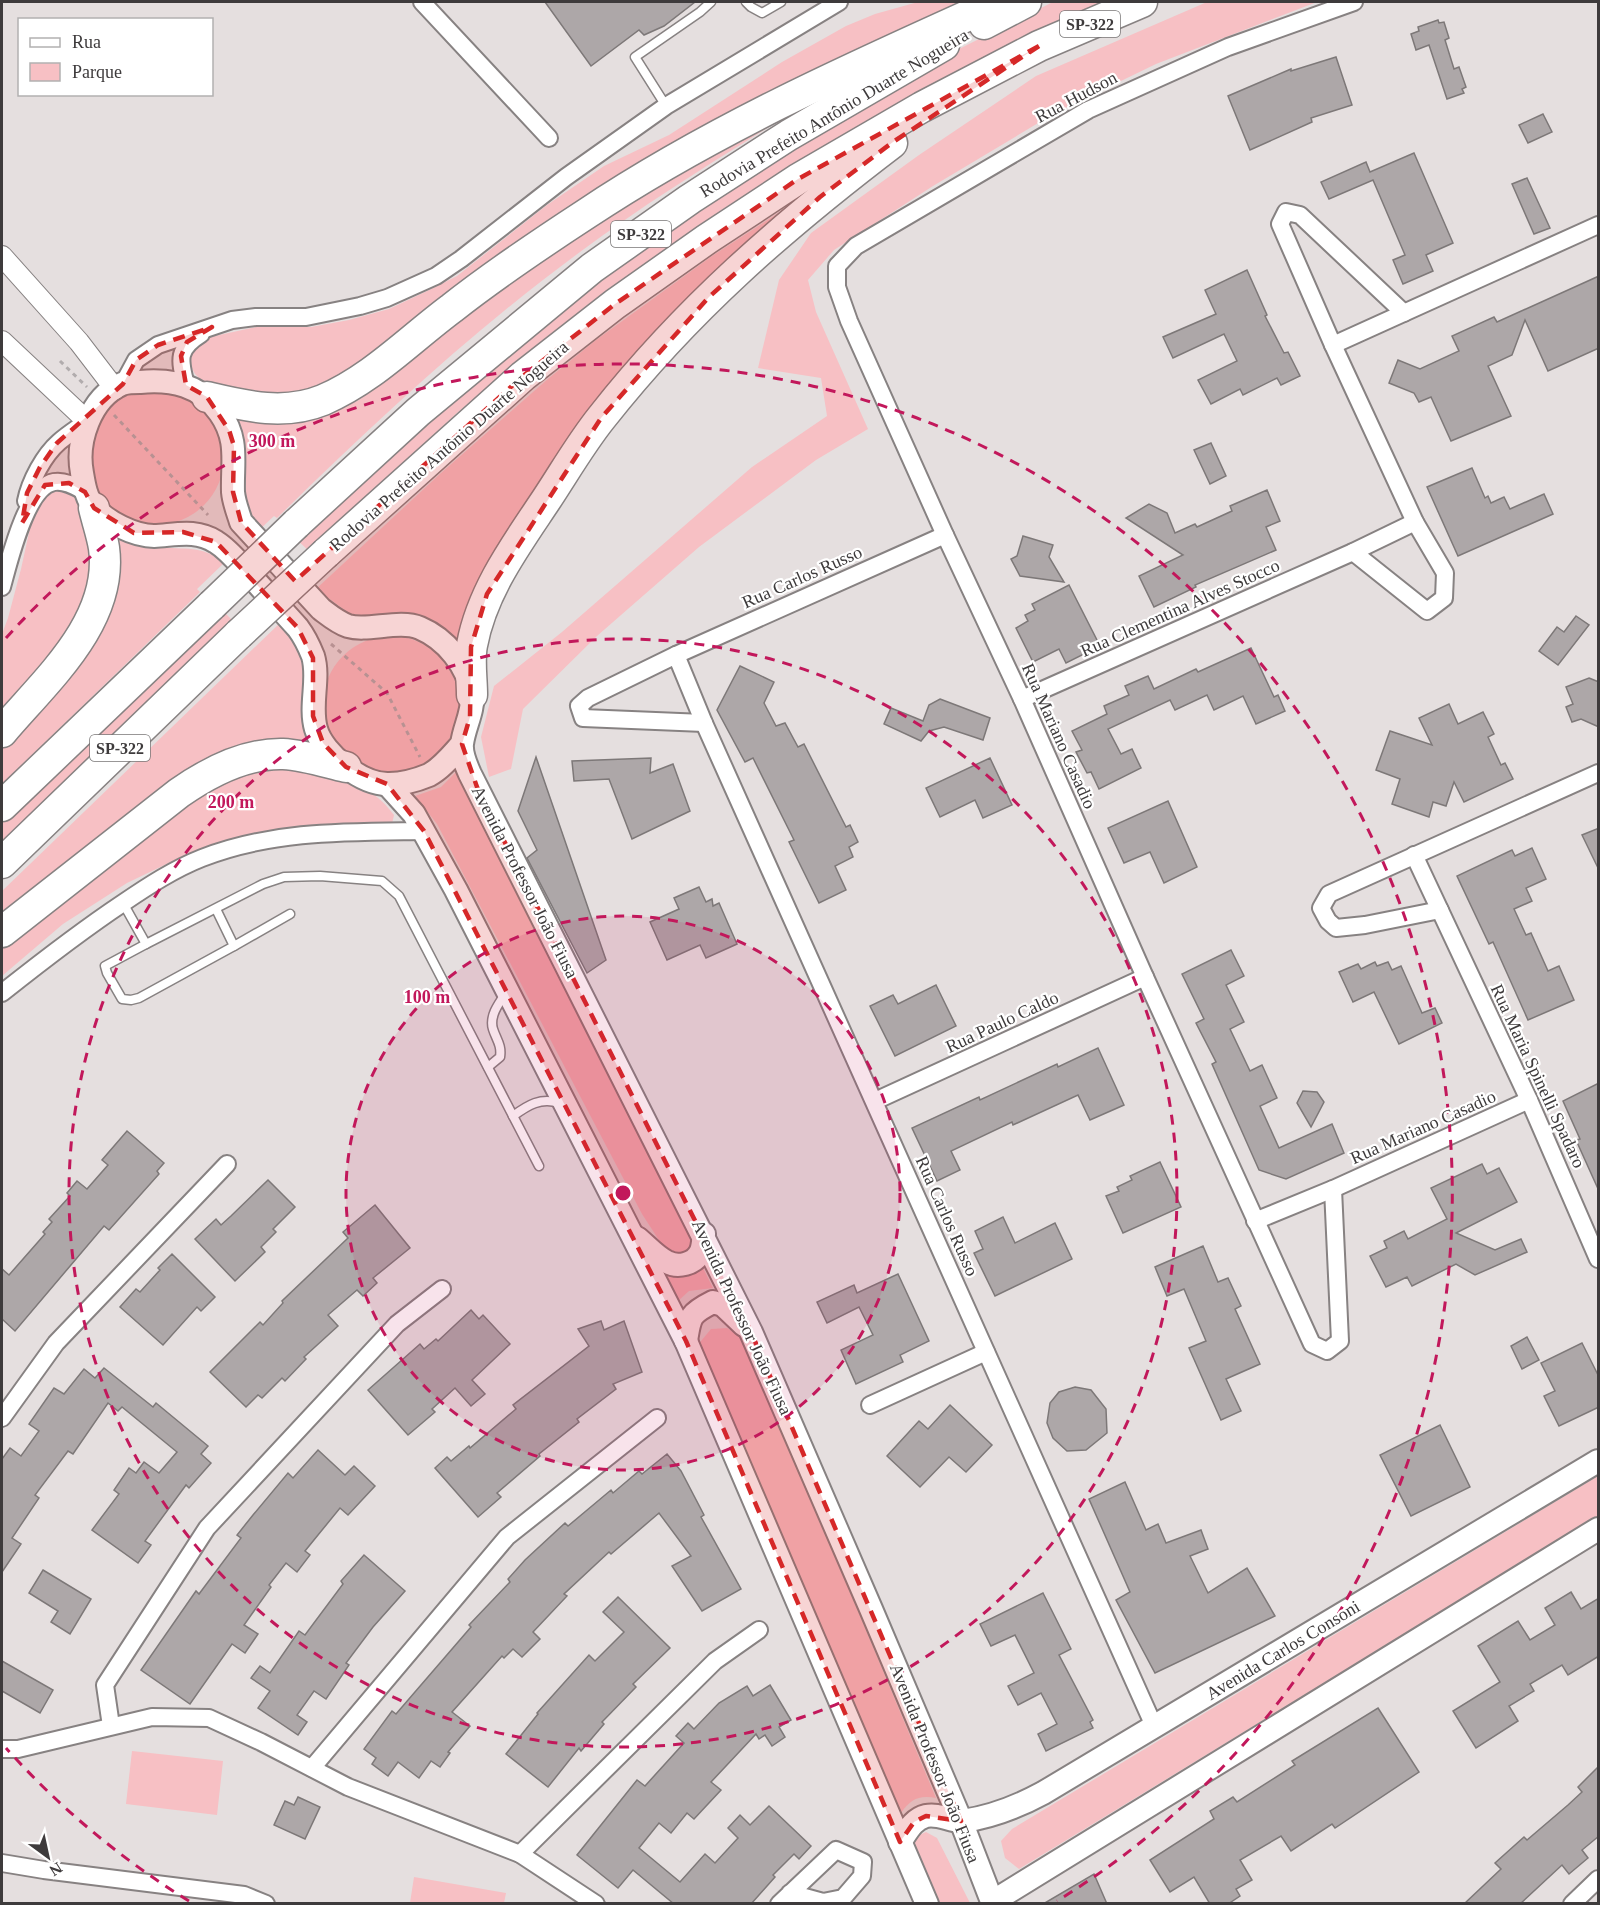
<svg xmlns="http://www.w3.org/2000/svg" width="1600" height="1905" font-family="'Times New Roman',serif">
<rect width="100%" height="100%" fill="#e5dfdf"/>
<g fill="#f7c0c4">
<path d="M918,2H985L898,38L353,373L302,396L223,391L203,382L195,374L190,365V357L197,345L210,337L256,327H311L349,320L389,309L427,291L457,276L547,205L604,166L669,135L782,62L846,26L875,14Z"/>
<path d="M1053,2H1102L948,76L874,117L723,209L596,300L534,349L458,412L309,551L297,540L447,398L642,244L939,59Z"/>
<path d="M1207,2H1317L1156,64L1055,113L933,186L834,250L808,280L816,312L868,429L816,460L699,547L597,636L523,709L511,769L489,777L481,737L494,686L562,632L752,467L827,416L821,378L758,368L779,280L811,233L919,155L1036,76Z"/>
<path d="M815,98C736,148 655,196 580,252C471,332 373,424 277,518L274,516L257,532C239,503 249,476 245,444C244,433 238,424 232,414L323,412L326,415L359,400L463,318L622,202Z"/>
<path d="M798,200L676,318L460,645L404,614L370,616L350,614L316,589L441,473L549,378L596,340L712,256Z"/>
<circle cx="156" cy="457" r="68"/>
<path d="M54,490H66L75,495L83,504L93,554L86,612L2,722V634L8,618L21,569L32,519L41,500Z"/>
<path d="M112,534C127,540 141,546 157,547C186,550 200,545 225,562L197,589L200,592L2,784V745L68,669Z"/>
<path d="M222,610L234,622L2,846V820Z"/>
<path d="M281,622L296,641L304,659V711L315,749L277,745L2,921V891Z"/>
<circle cx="391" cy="704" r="68"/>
<path d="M312,767C346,780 372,785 394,815L392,824L220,844L179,858L127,883L63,924L2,976V946L188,797L248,769Z"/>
<path d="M458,770L696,1236L686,1254L666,1251L642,1214L437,824L415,796L441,787Z"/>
<path d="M702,1266L713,1288L689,1291L678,1301L666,1274L687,1277Z"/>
<path d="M727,1328L745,1340L936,1798C919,1795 911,1799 901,1813L696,1347L711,1329Z"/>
<path d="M1598,1476V1516L1019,1869L1005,1858L1001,1841L1012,1829Z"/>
<path d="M132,1751L223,1761L217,1815L126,1804Z"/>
<path d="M926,1832L937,1838L970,1903H935L909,1845L915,1837Z"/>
<path d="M414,1877L506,1893L504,1903H410Z"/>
</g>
<g fill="#ada7a8" stroke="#7d7878" stroke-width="1.5">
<path d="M545,2H695L664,26L644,35L639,30L591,66Z"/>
<path d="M1438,20L1439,23L1444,22L1449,38L1445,40L1454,69L1459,67L1466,87L1462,89L1464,93L1447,99L1429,45L1416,50L1411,34L1419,31L1418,27Z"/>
<path d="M1336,57L1352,105L1311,118L1312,122L1250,150L1228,96L1291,69V71Z"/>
<path d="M1543,114L1552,132L1528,143L1519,125Z"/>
<path d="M1414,153L1453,243L1426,255L1433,271L1403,284L1393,260L1405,255L1373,180L1329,199L1321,182L1366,162L1370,172Z"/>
<path d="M1527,178L1550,228L1534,234L1512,184Z"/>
<path d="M1247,270L1267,315L1265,316L1284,353L1288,352L1300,376L1281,385L1277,378L1243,395L1240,389L1211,404L1198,380L1237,361L1224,334L1173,358L1163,337L1216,314L1205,290Z"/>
<path d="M1599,276V348L1548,371L1525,320L1512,355L1488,366L1511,416L1451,441L1431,397L1419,402L1414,393L1389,383L1398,360L1420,369L1459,351L1452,336L1494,317L1497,322Z"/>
<path d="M1211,443L1226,476L1210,484L1194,450Z"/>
<path d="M1472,468L1485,498L1488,496L1491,503L1504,497L1510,509L1544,494L1553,514L1458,556L1427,487Z"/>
<path d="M1267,490L1280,521L1266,527L1276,550L1195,585L1196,587L1154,607L1139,576L1183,555L1126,518L1149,504L1167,513L1175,533L1195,524L1197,527L1232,511L1230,506Z"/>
<path d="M1023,536L1053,545L1049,557L1064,582L1020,576L1011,559L1017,556Z"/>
<path d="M1069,585L1100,646L1066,663L1059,649L1033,662L1016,628L1028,621L1025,615L1035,610L1032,604Z"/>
<path d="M1576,616L1589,625L1558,665L1539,651L1557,627L1564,632Z"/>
<path d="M1251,648L1274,697L1278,695L1285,711L1256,724L1243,696L1214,710L1207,695L1175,710L1170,700L1108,729L1121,754L1132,749L1141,768L1099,789L1091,772L1087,773L1076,752L1082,750L1072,731L1107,714L1104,706L1129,695L1125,686L1148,676L1154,689L1196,669L1198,672Z"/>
<path d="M740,666L774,682L764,703L776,726L785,723L798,747L804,744L846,827L850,825L858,842L849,847L853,857L835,866L846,890L819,903L789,842L794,840L753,758L745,762L717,710Z"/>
<path d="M1589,678L1599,682V727L1581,719L1572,722L1566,707L1573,704L1566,687Z"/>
<path d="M940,699L990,718L983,740L944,727L929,731L921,741L884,724L891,708L923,721L929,705Z"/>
<path d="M1449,704L1458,724L1483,712L1494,734L1488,737L1501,765L1505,763L1513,779L1464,802L1454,782L1446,806L1433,802L1429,817L1392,804L1400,779L1376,770L1390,731L1432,745L1419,718Z"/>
<path d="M536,757L606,960L587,973L527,858L537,850L518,811Z"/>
<path d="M651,758L650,773L673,764L690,811L632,839L609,779L574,781L572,761Z"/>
<path d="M990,758L1012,805L983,818L975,800L940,817L926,788Z"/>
<path d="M1168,801L1197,867L1164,883L1150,852L1124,863L1108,828Z"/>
<path d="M1599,828V870L1582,835Z"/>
<path d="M1532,848L1546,879L1526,888L1532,901L1514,909L1526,935L1531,933L1548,971L1559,966L1574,1000L1528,1020L1493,942L1489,944L1457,876L1512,850L1515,856Z"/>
<path d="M699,887L706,902L712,899L713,906L719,903L737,944L706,958L700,945L667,960L650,922L679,909L674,898Z"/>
<path d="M1231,950L1244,976L1226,985L1244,1022L1230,1029L1250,1071L1262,1065L1277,1098L1260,1106L1279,1148L1332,1124L1344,1153L1286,1179L1259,1170L1212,1064L1216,1062L1196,1023L1204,1019L1182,974Z"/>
<path d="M1375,962L1377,966L1388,962L1392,970L1401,966L1422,1013L1435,1008L1442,1023L1399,1044L1374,992L1353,1002L1339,972L1358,964L1361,969Z"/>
<path d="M936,985L956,1026L895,1056L870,1006L893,995L898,1004Z"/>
<path d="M1098,1048L1124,1105L1090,1120L1078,1095L1013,1125L1012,1122L951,1151L960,1170L937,1181L912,1128L979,1097L980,1100L1057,1064L1058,1067Z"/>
<path d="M1599,1083V1191L1576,1140L1580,1139L1563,1101Z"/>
<path d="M1303,1091L1317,1092L1324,1102L1311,1127L1297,1103Z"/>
<path d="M127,1131L164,1163L157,1171L159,1174L109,1230L104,1226L15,1331L2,1319V1269L9,1275L45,1234L43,1232L52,1222L49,1219L70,1196L67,1193L77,1181L87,1189L108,1165L102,1160Z"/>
<path d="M1160,1162L1181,1207L1123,1233L1106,1196L1119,1191L1117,1187L1132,1180L1130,1176Z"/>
<path d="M1482,1164L1487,1174L1499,1168L1517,1202L1456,1233L1495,1250L1521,1239L1527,1252L1475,1275L1456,1264L1412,1286L1407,1277L1386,1287L1370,1256L1387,1248L1384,1241L1404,1231L1408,1239L1447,1219L1431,1188Z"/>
<path d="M268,1180L295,1207L273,1229L276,1232L261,1247L265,1252L235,1281L195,1239L216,1219L221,1225L231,1216Z"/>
<path d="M375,1205L410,1248L373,1278L377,1283L363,1296L357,1290L328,1315L338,1326L304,1357L306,1359L285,1381L282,1378L262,1398L258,1395L246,1407L210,1372L260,1322L263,1325L283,1303L282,1301L348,1238L343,1232Z"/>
<path d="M1003,1217L1015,1243L1055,1223L1072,1259L995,1296L974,1253L983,1249L975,1231Z"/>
<path d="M1203,1246L1218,1282L1228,1278L1241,1306L1235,1309L1260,1364L1226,1379L1241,1411L1221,1420L1189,1348L1206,1341L1184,1289L1167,1296L1155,1267Z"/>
<path d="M172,1254L215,1297L201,1311L197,1307L163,1345L120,1307L136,1289L140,1292L160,1270L158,1268Z"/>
<path d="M898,1274L929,1341L900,1355L903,1362L856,1384L841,1350L873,1335L859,1307L827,1323L817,1302L854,1285L857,1293Z"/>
<path d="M471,1310L479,1319L483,1315L510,1344L472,1380L485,1394L471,1406L455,1388L432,1409L435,1412L408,1435L368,1390L420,1344L424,1349L436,1339L438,1341Z"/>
<path d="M601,1321L604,1330L624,1321L642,1372L613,1384L616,1389L577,1419L579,1422L539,1454L540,1456L497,1493L501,1497L478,1517L435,1468L447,1457L451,1461L469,1446L470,1448L516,1409L513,1405L589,1346L578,1329Z"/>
<path d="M1527,1337L1539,1360L1522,1369L1511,1346Z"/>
<path d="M1582,1343L1599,1377V1407L1559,1426L1544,1396L1555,1391L1541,1363Z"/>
<path d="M104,1368L153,1407L156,1403L208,1446L201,1454L211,1463L189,1488L186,1485L145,1541L151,1545L138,1563L92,1530L119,1494L114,1490L129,1468L136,1473L144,1462L159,1473L177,1452L122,1407L118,1411L108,1403L73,1454L68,1451L35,1495L39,1498L12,1538L21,1544L2,1572V1459L10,1448L21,1456L39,1431L29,1424L54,1388L64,1394L84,1369L95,1378Z"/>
<path d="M1075,1387L1091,1390L1106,1409L1107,1433L1086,1450L1067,1451L1053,1438L1047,1423L1050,1403L1059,1392Z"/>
<path d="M950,1405L992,1445L966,1472L949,1457L920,1487L887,1456L919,1421L928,1429Z"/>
<path d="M1440,1425L1470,1487L1411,1516L1380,1455Z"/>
<path d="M318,1450L345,1475L354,1466L375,1486L348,1515L340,1508L305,1551L310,1555L297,1572L286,1563L269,1585L271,1587L244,1625L258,1634L245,1653L232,1644L190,1704L141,1670L196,1591L199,1594L241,1538L237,1535L253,1515L288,1473L293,1478Z"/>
<path d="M667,1454L681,1471L704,1515L701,1517L741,1589L702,1611L672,1566L691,1556L659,1513L611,1554L609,1552L564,1594L567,1596L533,1632L540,1639L522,1657L513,1649L504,1658L502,1656L452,1712L470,1726L448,1752L450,1753L440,1767L431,1761L419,1778L398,1762L388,1776L372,1764L376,1758L364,1749L392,1711L396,1714L471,1627L469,1625L510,1582L508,1579L525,1560L565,1523L568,1526L611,1490L613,1493L639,1471L642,1474Z"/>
<path d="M1125,1482L1146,1530L1158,1524L1166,1543L1201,1530L1208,1549L1190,1556L1208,1593L1247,1568L1275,1616L1155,1673L1116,1600L1130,1592L1089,1499Z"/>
<path d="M364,1555L405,1591L373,1627L346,1663L349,1665L326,1699L314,1691L297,1715L307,1722L298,1735L258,1708L270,1691L251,1678L260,1666L270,1673L299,1631L305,1635L343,1584L341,1581Z"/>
<path d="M43,1570L91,1599L70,1634L51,1622L58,1611L29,1593Z"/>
<path d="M1571,1592L1581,1609L1599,1598V1656L1568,1675L1562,1665L1530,1684L1534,1691L1509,1706L1518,1721L1476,1748L1453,1711L1500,1682L1478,1646L1518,1621L1530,1640L1555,1625L1545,1608Z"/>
<path d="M1043,1593L1071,1649L1059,1655L1093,1720L1090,1722L1093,1728L1046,1751L1038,1734L1057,1724L1041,1693L1018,1705L1008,1686L1034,1673L1015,1635L991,1646L980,1624Z"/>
<path d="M618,1597L670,1648L633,1684L636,1687L602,1722L604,1724L581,1751L579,1748L548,1787L506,1754L538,1714L537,1713L589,1655L595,1661L624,1632L603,1612Z"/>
<path d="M2,1661L53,1690L40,1713L2,1691Z"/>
<path d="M770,1685L791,1720L779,1727L785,1737L772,1746L765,1735L759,1739L756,1734L711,1782L721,1790L694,1819L687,1813L671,1833L659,1823L639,1848L680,1882L705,1854L715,1863L738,1838L728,1828L740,1815L750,1825L769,1806L811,1846L799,1859L794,1854L773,1875L775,1877L751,1904H674L633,1870L618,1888L577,1855L637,1780L645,1786L684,1743L676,1736L688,1723L694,1729L719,1703L747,1686L753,1696Z"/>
<path d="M1378,1708L1419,1772L1335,1828L1332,1824L1291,1851L1281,1836L1240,1860L1252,1880L1236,1889L1240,1896L1228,1904H1210L1194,1877L1170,1892L1150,1860L1214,1819L1210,1811L1233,1797L1237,1802L1295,1765L1292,1761Z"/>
<path d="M1599,1766V1836L1582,1850L1588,1858L1569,1874L1562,1865L1520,1904H1464L1501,1869L1495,1863L1524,1837L1527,1840L1568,1805L1582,1792L1578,1787Z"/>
<path d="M298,1797L320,1807L305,1839L274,1825L285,1801L294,1805Z"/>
<path d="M1094,1874L1107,1904H1043Z"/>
</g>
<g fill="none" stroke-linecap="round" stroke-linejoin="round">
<g stroke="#878282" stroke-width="11">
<g id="service">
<path d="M746,2L751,7L762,13L781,2"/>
<path d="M666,106L635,57L700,12L711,2"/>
<path d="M123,903L146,944L263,884L284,877L320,876L382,881L399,896L539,1166"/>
<path d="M146,944L105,966L107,973L122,999L131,1000L139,998L234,946L216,909"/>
<path d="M234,946L290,914"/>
<path d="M488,1067L500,1057C502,1045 496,1039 493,1029C489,1016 499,1003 506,993"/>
<path d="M513,1116C528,1105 541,1097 559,1103"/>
</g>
</g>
<g stroke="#878282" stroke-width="20">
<g id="minor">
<path d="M422,2L549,138"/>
<path d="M1333,345L1598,225"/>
<path d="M123,384L136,360L158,345L232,320L256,317H306L360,306L387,298L436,276L461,259L566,177L666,106L839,2"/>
<path d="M186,385C179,359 177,349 201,334"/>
<path d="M26,501C30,481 44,455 59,442C68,434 78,428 87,421"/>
<path d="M1353,552L1427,611L1444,598L1445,573L1415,522L1333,345L1280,224L1286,212L1300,215L1404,313"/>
<path d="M2,587C9,562 26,487 54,482C65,480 76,487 85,492"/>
<path d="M676,655L704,723L1154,1726"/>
<path d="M1022,699L1353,552L1415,522"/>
<path d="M704,723L583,718L579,706L588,698L676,655L945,535"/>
<path d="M1414,855L1529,1100L1598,1259"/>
<path d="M1440,910L1365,925L1336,928L1328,921L1321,908L1329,894L1598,773"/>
<path d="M2,993C41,962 81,931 123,903C148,886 174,869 202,858C273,830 350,832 424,831"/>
<path d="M875,1101L1145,977"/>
<path d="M1333,1189L1340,1341L1327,1351L1312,1344L1145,977L1022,699L945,535L849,321L837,287V266L856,246L1088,110L1228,47L1354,2"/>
<path d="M1255,1221L1333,1189L1529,1100"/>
<path d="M870,1405L986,1352"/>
<path d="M2,1418L56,1343L227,1164"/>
<path d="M111,1726L105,1685L207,1528L397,1324L442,1289"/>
<path d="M2,1749H18L152,1717L209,1718L261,1742L348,1787L520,1854L596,1904"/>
<path d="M312,1768L507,1537L657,1418"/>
<path d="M520,1854L715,1661L759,1630"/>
<path d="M2,1863L44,1870L244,1895L266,1904"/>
<path d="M779,1904L836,1850L863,1862L862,1876L843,1898L823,1902L790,1893"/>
<path d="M1572,1904L1598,1879"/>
</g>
</g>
<g stroke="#878282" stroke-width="22">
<g id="tertiary">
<path d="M2,256L79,342L115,389"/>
<path d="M2,341L87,421"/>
</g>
</g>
<g stroke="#878282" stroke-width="26">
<g id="secondary">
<path d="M462,744C452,755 442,768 429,775C417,780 401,784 389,784C362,785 323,754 316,729C309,705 320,679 313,656C309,646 304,636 298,628C282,610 265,592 249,574C239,563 229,550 216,542C196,529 176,535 154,536C135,536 106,522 94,507C86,498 84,485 82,473C76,442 90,398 122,384C127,382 134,382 140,382C172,379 201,385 220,413C239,440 232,462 233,492C234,503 238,512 241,522L321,609C329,615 337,622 348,626C368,632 399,619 420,628C446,639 468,666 472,694C474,711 464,727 462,744C461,754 466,765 470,774L751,1332L871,1609L961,1821L993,1904"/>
<path d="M387,784L414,814L456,890L686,1341L927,1904"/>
<path d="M637,1238C646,1245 656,1257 667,1262C678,1268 694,1264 700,1253C703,1248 703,1240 704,1234"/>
<path d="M686,1341C690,1317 689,1314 713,1302L723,1305L744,1325"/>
<path d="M900,1842C907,1832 913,1819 926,1816C939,1813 951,1822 963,1821C991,1817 1019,1806 1043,1793L1598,1461"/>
<path d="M992,1902L1598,1529"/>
</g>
</g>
<g stroke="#878282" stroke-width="33">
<g id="motorway">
<path d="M984,24L1026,2"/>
<path d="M207,397C245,406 284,416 323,400C372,379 409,340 452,308C495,274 540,244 586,214C715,128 858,65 998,2"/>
<path d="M296,524L418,412L592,268L690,199L789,135L944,45"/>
<path d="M326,553L523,376L615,304L707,239L798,179L922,107L1039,46L1142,2"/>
<path d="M472,695C472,679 469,660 472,645C482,591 516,545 546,500C564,473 581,443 602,417C687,309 783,226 892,143"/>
<path d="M2,732C45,681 114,622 104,548C102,535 97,521 94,508"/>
<path d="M2,806L212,605"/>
<path d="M2,863L239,634"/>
<path d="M2,932L179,793C209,772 245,753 283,754C304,755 325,762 346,767"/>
</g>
</g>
<g stroke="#b1acad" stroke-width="3" stroke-dasharray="4.5 4.5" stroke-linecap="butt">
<path d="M60,361L87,387"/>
<path d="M114,415L208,515"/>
<path d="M331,644L387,693L420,757"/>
</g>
<use href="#service" stroke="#fff" stroke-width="8"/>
<use href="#minor" stroke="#fff" stroke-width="16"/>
<use href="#tertiary" stroke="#fff" stroke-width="20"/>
<use href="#secondary" stroke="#fff" stroke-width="22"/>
<use href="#motorway" stroke="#fff" stroke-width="30"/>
<g stroke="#878282" stroke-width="33" stroke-linecap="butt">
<g id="motorway-bridge">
<path d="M212,605L296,524"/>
<path d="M239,634L326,553"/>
</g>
</g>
<use href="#motorway-bridge" stroke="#fff" stroke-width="30"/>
</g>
<path fill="#d62828" fill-opacity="0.2" stroke="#d62828" stroke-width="4.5" stroke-dasharray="12 8" stroke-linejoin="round" d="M1039,46L893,142L820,197L709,297L601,418L487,594L471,647L470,717L462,744L477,787L751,1332L961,1821L926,1816L914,1822L900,1842L686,1341L424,831L387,784L346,767L323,743L313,716V658L298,628L216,542L183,532L134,533L94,508L85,492L69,483L45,485L22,523L27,493L40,467L57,443L123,384L136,360L158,345L212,327L187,342L181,356L186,385L207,397L229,430L234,446L233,492L241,522L295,581L523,376L615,304L798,179Z"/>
<circle cx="623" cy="1193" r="277" fill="#c2185b" fill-opacity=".12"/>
<g fill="none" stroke="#c2185b" stroke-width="3" stroke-dasharray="10 8">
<circle cx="623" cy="1193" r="277"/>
<circle cx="623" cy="1193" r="554"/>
<path d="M189 1901A830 830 0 0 1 6 1748M6 638A830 830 0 1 1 1057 1901"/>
</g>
<g text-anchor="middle" stroke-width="4.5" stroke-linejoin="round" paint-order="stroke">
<g fill="#fff" stroke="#787676" stroke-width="1.5">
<rect x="1060" y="11" width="60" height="26" rx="4.5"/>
<rect x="611" y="221" width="60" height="26" rx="4.5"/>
<rect x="90" y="735" width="60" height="26" rx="4.5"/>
</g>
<g font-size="16" font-weight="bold" fill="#3e3b3c">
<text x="1090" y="30">SP-322</text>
<text x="641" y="240">SP-322</text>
<text x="120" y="754">SP-322</text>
</g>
<g font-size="18" fill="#3e3b3c" stroke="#fff">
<text transform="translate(1076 97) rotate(-28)" y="6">Rua Hudson</text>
<text transform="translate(834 113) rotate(-31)" y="6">Rodovia Prefeito Antônio Duarte Nogueira</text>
<text transform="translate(449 446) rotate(-41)" y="6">Rodovia Prefeito Antônio Duarte Nogueira</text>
<text transform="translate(802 577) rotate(-24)" y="6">Rua Carlos Russo</text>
<text transform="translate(1180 608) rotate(-24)" y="6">Rua Clementina Alves Stocco</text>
<text transform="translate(1059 736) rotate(66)" y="6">Rua Mariano Casadio</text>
<text transform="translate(525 882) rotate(63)" y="6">Avenida Professor João Fiusa</text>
<text transform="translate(1002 1022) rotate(-25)" y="6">Rua Paulo Caldo</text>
<text transform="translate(1538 1076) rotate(65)" y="6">Rua Maria Spinelli Spadaro</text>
<text transform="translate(1423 1127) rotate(-24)" y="6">Rua Mariano Casadio</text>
<text transform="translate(947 1216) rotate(66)" y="6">Rua Carlos Russo</text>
<text transform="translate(742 1317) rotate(65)" y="6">Avenida Professor João Fiusa</text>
<text transform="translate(1283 1650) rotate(-31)" y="6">Avenida Carlos Consoni</text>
<text transform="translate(935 1763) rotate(68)" y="6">Avenida Professor João Fiusa</text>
</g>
</g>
<circle cx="623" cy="1193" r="9" fill="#c2185b" stroke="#fff" stroke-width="3"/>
<g font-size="18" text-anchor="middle" font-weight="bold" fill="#c2185b" stroke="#fff" stroke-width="4.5" stroke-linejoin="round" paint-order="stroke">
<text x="272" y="447">300 m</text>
<text x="231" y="808">200 m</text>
<text x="427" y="1003">100 m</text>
</g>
<rect width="1600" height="1905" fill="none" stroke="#3e3b3c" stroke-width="6"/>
<rect x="18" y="18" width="195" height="78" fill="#ffffff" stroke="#b2b1b1" stroke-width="1.5"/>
<rect x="30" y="38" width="30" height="9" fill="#ffffff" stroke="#b2b1b1" stroke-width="1.5"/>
<text x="72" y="48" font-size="18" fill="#3e3b3c">Rua</text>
<rect x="30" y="63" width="30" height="18" fill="#f7c0c4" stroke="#b2b1b1" stroke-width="1.5"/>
<text x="72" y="78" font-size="18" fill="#3e3b3c">Parque</text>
<g transform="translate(48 1857) rotate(147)" stroke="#ffffff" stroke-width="4.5" paint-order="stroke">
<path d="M0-4.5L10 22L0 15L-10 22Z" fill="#3e3b3c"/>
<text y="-9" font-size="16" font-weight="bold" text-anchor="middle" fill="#3e3b3c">N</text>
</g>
</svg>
